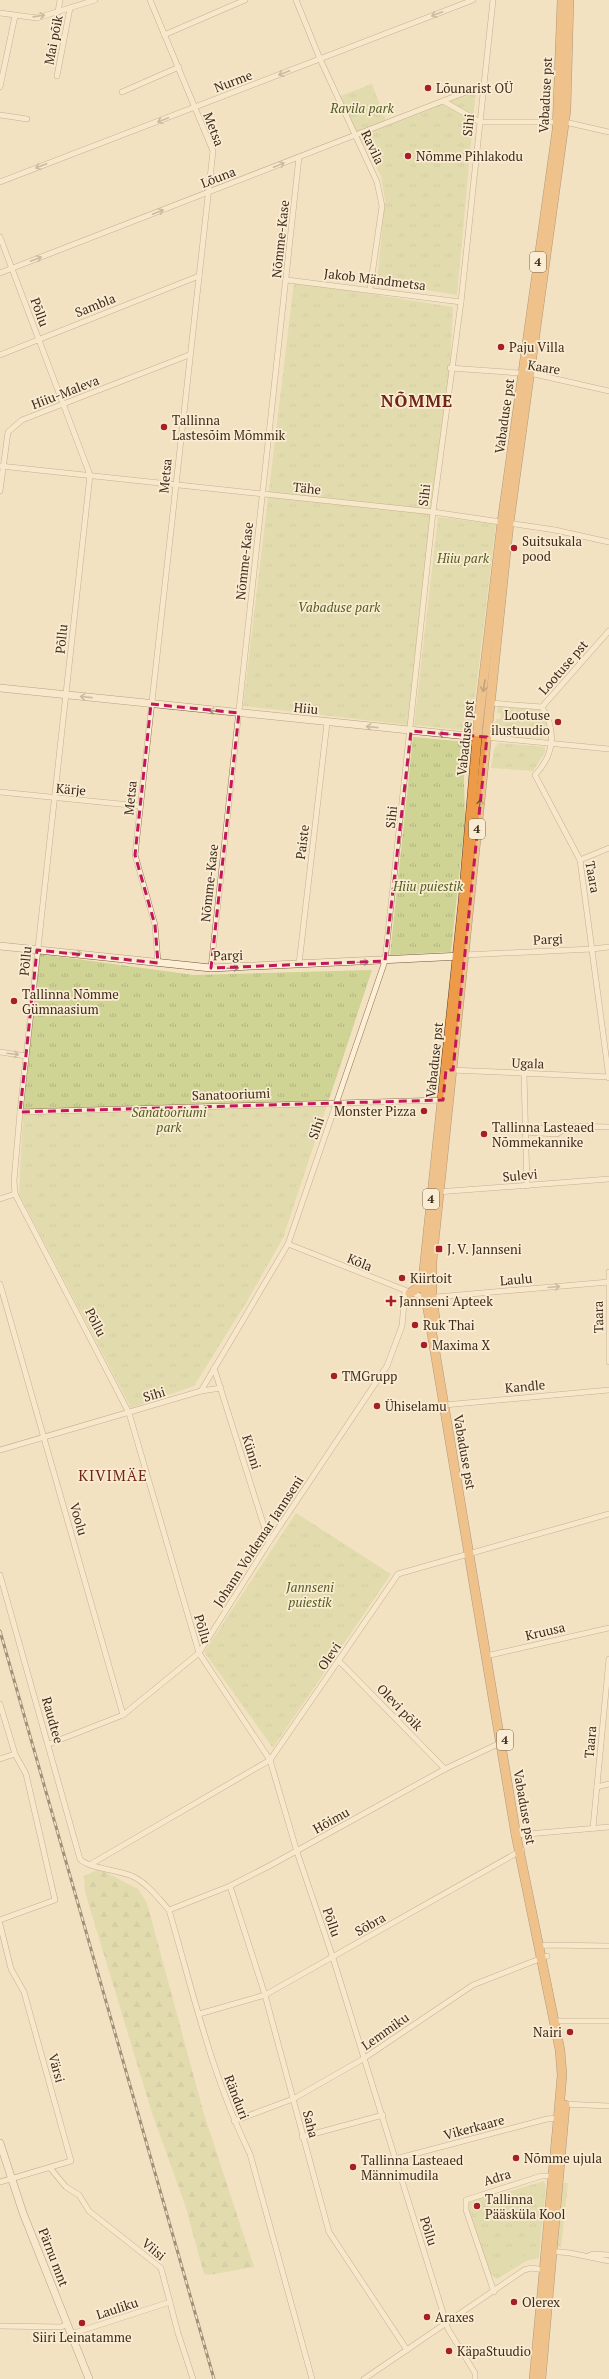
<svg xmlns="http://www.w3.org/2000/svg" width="609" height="2379" font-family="'PT Serif',serif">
<defs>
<pattern id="grass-tufts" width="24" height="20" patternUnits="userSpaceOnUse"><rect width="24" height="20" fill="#cfd394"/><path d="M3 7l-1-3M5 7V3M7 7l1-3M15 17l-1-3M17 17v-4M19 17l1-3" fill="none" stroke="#b3b57f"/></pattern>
<pattern id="forest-firs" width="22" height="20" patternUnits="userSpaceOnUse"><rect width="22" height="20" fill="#cfd394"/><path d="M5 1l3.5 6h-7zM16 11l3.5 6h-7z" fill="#b3b57f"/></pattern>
</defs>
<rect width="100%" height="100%" fill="#f3e2c2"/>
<g fill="url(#grass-tufts)">
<path d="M372,84L387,123L355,136L337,97Z"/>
<path d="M476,89L457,295L377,282L385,201L381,176L359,136Z"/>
<path d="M294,282L453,307L450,368L408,725L243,706Z"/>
<path d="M438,517L496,524L471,731L414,725Z"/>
<path d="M498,706L540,710C547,718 550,730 543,738L496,733L494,730L496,719H500L501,714L497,713Z"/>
<path d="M413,737L467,742L464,778L465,820L451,952L390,955Z"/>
<path d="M498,743L545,747V752L533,771L491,768L494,749Z"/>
<path d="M40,954L194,975L372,970L283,1238L246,1303L194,1386L131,1408L19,1194L23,1114Z"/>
<path d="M296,1513L391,1574L273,1748L204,1652Z"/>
<path d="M544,2181L546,2187L539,2258L526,2261L497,2279L490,2274L467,2204L470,2200L485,2194L487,2198Z"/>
<path d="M563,2183H568L561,2248L558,2245Z"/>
</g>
<path fill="url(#forest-firs)" d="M99,1869L138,1889L147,1903L203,2111L254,2267L208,2275L204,2274L186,2208L152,2113L85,1892L84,1876Z"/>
<path fill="#cfd394" d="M517,2247L524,2257L504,2270L497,2260Z"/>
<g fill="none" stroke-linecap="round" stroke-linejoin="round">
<g stroke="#907256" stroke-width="6">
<g id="street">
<path d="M150,0L213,151L135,855L155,925L158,963"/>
<path d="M296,0L320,59L377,182L382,206L370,289"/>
<path d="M58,12L60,0"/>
<path d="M0,13L37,18L95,0"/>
<path d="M164,35L245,0"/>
<path d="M57,76L70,8"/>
<path d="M0,87L15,16"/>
<path d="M122,92L179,67"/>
<path d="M443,101L480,122H565L609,132"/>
<path d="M0,115L27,119"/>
<path d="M0,182L473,0"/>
<path d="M0,237L90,475L20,1112L14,1181L15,1194L129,1413L199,1653L270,1760L297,1852L333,1958L448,2329L475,2373V2379"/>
<path d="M0,273L484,85"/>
<path d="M287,280L461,302"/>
<path d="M0,355L199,276"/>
<path d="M450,368L534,374L609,391"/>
<path d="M0,466L433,512L555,530L609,542"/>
<path d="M0,491L8,432L22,420L189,355"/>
<path d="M490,703L542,707"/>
<path d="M542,707C557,731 554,755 535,775L580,860L609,1078"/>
<path d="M542,707L609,631"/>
<path d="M485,737L609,749"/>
<path d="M0,792L140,806"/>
<path d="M580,860L609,848"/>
<path d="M464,955L592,949L609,947"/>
<path d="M299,964L327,723"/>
<path d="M211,968L299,157"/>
<path d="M0,1052L26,1056"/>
<path d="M451,1070L609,1077"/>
<path d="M524,1074L527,1186"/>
<path d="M20,1112L444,1100"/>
<path d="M524,1132L557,1134L569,1126"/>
<path d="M533,1132L540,1128L556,1129L567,1126L609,1127"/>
<path d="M437,1192L609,1179"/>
<path d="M0,1199L15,1194"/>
<path d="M288,1244L425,1298L609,1282"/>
<path d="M609,1272V1362"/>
<path d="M0,1284L123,1715"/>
<path d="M405,1304L427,1302"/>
<path d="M214,1368L269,1542"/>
<path d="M201,1391L221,1388"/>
<path d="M444,1405L609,1390"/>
<path d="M0,1450L201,1391L288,1244L385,961L433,512L461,302L493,0"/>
<path d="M0,1575L80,1859C87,1868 119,1870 132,1876C147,1883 158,1898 169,1910C193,1992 212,2077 250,2154L312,2379"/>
<path d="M486,1656L609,1628"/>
<path d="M339,1661L445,1769"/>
<path d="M0,1704L15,1754L26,1774L55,1900L0,1920"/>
<path d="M49,1744L123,1715L199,1653L269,1542L387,1366L402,1326L405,1292"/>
<path d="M0,1759L15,1754"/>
<path d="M597,1787L609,1784"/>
<path d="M593,1828L609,1659"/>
<path d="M516,1835L609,1827"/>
<path d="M91,1864L270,1760L398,1574L609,1514"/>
<path d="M230,1886L265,1995L329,2232L407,2350"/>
<path d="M169,1910L230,1886L271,1865L445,1769L500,1743"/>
<path d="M0,1924L11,1969L24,1992L71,2161L0,2182"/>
<path d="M539,1946L548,1945L609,1946"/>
<path d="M199,2014L265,1995L522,1850"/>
<path d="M556,2021H609"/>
<path d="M562,2104L609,2106"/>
<path d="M234,2121L293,2099L363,2059L473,1985L547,1956"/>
<path d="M302,2137L383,2115"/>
<path d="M395,2159L547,2119L558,2118"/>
<path d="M51,2169L66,2187L79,2195L89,2211L161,2268L178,2333L193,2379"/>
<path d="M550,2251L570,2253L609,2261"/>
<path d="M588,2256L593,2254L609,2255"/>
<path d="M494,2292L466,2210V2200L541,2176H554"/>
<path d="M0,2326L61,2327L67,2324"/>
<path d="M71,2334L170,2302"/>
<path d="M364,2379L524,2270L531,2268L545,2270"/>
</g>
</g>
<g stroke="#725239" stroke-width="8">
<g id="secondary">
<path d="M0,688L477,737"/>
<path d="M0,946L211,968L462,956"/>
<path d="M0,2143L23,2213L89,2379"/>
</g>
</g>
<g stroke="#5d402b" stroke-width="10">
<g id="highway">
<path d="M410,1293L418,1288L423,1280"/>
<path d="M435,1318L432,1297V1261L509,523L566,110L569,0"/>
<path d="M534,2379L559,2110L562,2075L560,2050L516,1835L423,1280L463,902L478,726L502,522L557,130L562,0"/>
<path d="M541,2379L565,2105"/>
</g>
</g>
<use href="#street" stroke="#fdefd6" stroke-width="5"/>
<use href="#secondary" stroke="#fdefd6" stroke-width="7"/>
<use href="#highway" stroke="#ed9b48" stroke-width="9"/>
<g stroke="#3e2b1c" stroke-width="3">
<path id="rail" d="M0,1631L214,2379"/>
</g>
<use href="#rail" stroke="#faecd2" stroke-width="1.5" stroke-dasharray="4.5" stroke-linecap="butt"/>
</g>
<defs><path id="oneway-shaft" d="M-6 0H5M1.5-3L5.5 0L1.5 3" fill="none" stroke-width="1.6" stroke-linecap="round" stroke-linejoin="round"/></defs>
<g stroke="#9e8d79">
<use href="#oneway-shaft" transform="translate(437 14) rotate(159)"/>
<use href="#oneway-shaft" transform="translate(39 16) rotate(-8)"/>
<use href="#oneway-shaft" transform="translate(284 73) rotate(159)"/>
<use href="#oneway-shaft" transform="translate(163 120) rotate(159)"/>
<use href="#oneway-shaft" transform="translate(279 165) rotate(-22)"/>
<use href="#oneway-shaft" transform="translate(41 166) rotate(159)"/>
<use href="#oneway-shaft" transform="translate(158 212) rotate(-21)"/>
<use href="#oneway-shaft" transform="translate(36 259) rotate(-21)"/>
<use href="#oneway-shaft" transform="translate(86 697) rotate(-174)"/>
<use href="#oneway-shaft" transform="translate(215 711) rotate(-174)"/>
<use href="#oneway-shaft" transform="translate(372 727) rotate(-174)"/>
<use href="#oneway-shaft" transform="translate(444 734) rotate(-175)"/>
<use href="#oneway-shaft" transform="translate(76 953) rotate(4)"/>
<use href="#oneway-shaft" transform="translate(363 962) rotate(-3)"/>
<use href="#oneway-shaft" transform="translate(233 968) rotate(-2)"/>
<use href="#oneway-shaft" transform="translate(13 1054) rotate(7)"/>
<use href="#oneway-shaft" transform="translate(554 1287) rotate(-5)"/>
</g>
<g stroke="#84582e">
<use href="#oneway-shaft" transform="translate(484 686) rotate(99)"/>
<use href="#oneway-shaft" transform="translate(480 805) rotate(-84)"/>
</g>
<path d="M0 0H609V2379H0ZM151,704L239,713L211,968L385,961L411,731L487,737L453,1070H446L443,1100L20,1112L37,950L158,963L155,925L135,855Z" fill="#f3e2c2" fill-opacity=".55" fill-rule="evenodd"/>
<path fill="none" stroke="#c2185b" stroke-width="3" stroke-dasharray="8 5" stroke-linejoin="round" d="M151,704L239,713L211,968L385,961L411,731L487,737L453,1070H446L443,1100L20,1112L37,950L158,963L155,925L135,855Z"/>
<g fill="#a61f27" stroke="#faecd2" stroke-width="1.5">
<circle cx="428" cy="88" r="4"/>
<circle cx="408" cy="156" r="4"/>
<circle cx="501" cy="347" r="4"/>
<circle cx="164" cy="427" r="4"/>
<circle cx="514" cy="548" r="4"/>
<circle cx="558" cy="722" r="4"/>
<circle cx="14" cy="1001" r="4"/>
<circle cx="424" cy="1111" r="4"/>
<circle cx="484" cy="1134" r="4"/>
<rect x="435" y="1245" width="8" height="8" rx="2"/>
<circle cx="402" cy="1278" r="4"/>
<path d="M389 1295h4v4h4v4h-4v4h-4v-4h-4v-4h4z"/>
<circle cx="415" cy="1325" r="4"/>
<circle cx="424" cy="1345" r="4"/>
<circle cx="334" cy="1376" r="4"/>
<circle cx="377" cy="1406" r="4"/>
<circle cx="570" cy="2032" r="4"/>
<circle cx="516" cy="2158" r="4"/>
<circle cx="353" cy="2167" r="4"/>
<circle cx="477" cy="2206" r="4"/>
<circle cx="514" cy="2302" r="4"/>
<circle cx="427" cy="2317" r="4"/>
<circle cx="82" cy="2323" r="4"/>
<circle cx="449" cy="2351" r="4"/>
</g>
<g text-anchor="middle" stroke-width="3.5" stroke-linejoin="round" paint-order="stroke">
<g fill="#faecd2" stroke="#766553" stroke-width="1">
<rect x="530" y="252" width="16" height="20" rx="3"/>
<rect x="469" y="819" width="16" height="20" rx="3"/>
<rect x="423" y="1189" width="16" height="20" rx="3"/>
<rect x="497" y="1730" width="16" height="20" rx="3"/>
</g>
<g font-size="12" font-weight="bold" fill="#3e2b1c">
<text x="538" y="266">4</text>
<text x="477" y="833">4</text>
<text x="431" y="1203">4</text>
<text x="505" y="1744">4</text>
</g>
<g font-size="13" fill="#3e2b1c" stroke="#faecd2">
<text transform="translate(53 40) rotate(-79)" y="5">Mai põik</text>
<text transform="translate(233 81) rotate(-21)" y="5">Nurme</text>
<text transform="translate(545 95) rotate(-87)" y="5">Vabaduse pst</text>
<text transform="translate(468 125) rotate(-84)" y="5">Sihi</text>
<text transform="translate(214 129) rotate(69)" y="5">Metsa</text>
<text transform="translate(373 147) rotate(64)" y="5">Ravila</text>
<text transform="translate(218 177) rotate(-21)" y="5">Lõuna</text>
<text transform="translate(280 239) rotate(-84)" y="5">Nõmme-Kase</text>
<text transform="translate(375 279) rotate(7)" y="5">Jakob Mändmetsa</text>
<text transform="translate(95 305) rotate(-22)" y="5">Sambla</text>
<text transform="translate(40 312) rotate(70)" y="5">Põllu</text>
<text transform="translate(544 367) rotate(9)" y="5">Kaare</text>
<text transform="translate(65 392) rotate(-21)" y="5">Hiiu-Maleva</text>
<text transform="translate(504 416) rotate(-82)" y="5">Vabaduse pst</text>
<text transform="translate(165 476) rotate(-84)" y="5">Metsa</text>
<text transform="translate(307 488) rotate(6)" y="5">Tähe</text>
<text transform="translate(424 495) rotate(-83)" y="5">Sihi</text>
<text transform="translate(244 561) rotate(-84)" y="5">Nõmme-Kase</text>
<text transform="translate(61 639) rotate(-84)" y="5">Põllu</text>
<text transform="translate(563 667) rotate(-49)" y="5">Lootuse pst</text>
<text transform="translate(306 708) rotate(6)" y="5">Hiiu</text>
<text transform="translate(465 738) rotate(-84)" y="5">Vabaduse pst</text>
<text transform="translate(71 789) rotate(5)" y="5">Kärje</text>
<text transform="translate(130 798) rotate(-84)" y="5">Metsa</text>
<text transform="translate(391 817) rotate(-84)" y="5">Sihi</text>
<text transform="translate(302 842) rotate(-83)" y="5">Paiste</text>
<text transform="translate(593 877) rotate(80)" y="5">Taara</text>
<text transform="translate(209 883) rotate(-84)" y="5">Nõmme-Kase</text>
<text transform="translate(548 939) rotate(-3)" y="5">Pargi</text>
<text transform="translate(228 955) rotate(-1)" y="5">Pargi</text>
<text transform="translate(25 961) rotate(-84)" y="5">Põllu</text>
<text transform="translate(434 1060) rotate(-84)" y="5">Vabaduse pst</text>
<text transform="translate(528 1063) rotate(2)" y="5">Ugala</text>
<text transform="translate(231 1094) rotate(-2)" y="5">Sanatooriumi</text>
<text transform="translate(316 1128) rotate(-71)" y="5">Sihi</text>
<text transform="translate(520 1175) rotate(-5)" y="5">Sulevi</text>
<text transform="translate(360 1262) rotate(22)" y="5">Kõla</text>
<text transform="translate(516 1279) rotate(-5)" y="5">Laulu</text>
<text transform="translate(598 1317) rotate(-91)" y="5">Taara</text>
<text transform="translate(96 1322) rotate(63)" y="5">Põllu</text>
<text transform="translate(525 1386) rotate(-5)" y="5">Kandle</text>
<text transform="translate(154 1394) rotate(-17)" y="5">Sihi</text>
<text transform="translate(252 1452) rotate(73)" y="5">Künni</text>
<text transform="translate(465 1452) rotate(80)" y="5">Vabaduse pst</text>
<text transform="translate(79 1519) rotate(74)" y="5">Voolu</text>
<text transform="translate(258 1541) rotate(-57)" y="5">Johann Voldemar Jannseni</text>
<text transform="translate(203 1629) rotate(74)" y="5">Põllu</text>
<text transform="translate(545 1631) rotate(-13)" y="5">Kruusa</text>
<text transform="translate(329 1656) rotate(-56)" y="5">Olevi</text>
<text transform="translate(400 1707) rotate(46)" y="5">Olevi põik</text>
<text transform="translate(53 1720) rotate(74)" y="5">Raudtee</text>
<text transform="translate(590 1742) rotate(-85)" y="5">Taara</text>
<text transform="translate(525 1807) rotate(80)" y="5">Vabaduse pst</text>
<text transform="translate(331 1820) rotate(-29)" y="5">Hõimu</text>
<text transform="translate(332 1922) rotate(71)" y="5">Põllu</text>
<text transform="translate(370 1924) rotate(-30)" y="5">Sõbra</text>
<text transform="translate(385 2031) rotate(-35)" y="5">Lemmiku</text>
<text transform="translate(57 2068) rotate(75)" y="5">Värsi</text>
<text transform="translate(237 2097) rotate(69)" y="5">Ränduri</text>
<text transform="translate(311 2124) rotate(76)" y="5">Saha</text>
<text transform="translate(474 2127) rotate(-15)" y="5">Vikerkaare</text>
<text transform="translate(497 2177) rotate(-17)" y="5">Adra</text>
<text transform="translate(429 2231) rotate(73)" y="5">Põllu</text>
<text transform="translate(154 2249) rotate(40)" y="5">Viisi</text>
<text transform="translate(54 2257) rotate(69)" y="5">Pärnu mnt</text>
<text transform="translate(117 2308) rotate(-18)" y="5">Lauliku</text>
</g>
<g font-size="13" fill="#3e2b1c" stroke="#faecd2" text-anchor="start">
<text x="436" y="93">Lõunarist OÜ</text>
<text x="416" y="161">Nõmme Pihlakodu</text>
<text x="509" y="352">Paju Villa</text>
<text x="172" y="425">Tallinna<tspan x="172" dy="15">Lastesõim Mõmmik</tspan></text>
<text x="522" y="546">Suitsukala<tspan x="522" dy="15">pood</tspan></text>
<text x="550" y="720" text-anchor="end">Lootuse<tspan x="550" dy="15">ilustuudio</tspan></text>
<text x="22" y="999">Tallinna Nõmme<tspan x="22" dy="15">Gümnaasium</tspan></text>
<text x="416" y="1116" text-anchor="end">Monster Pizza</text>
<text x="492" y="1132">Tallinna Lasteaed<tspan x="492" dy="15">Nõmmekannike</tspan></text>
<text x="447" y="1254">J. V. Jannseni</text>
<text x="410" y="1283">Kiirtoit</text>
<text x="399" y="1306">Jannseni Apteek</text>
<text x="423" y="1330">Ruk Thai</text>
<text x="432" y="1350">Maxima X</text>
<text x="342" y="1381">TMGrupp</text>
<text x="385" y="1411">Ühiselamu</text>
<text x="562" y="2037" text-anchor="end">Nairi</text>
<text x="524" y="2163">Nõmme ujula</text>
<text x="361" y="2165">Tallinna Lasteaed<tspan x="361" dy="15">Männimudila</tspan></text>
<text x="485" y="2204">Tallinna<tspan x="485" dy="15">Pääsküla Kool</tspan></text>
<text x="522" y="2307">Olerex</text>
<text x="435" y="2322">Araxes</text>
<text x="82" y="2342" text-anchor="middle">Siiri Leinatamme</text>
<text x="457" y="2356">KäpaStuudio</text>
</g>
<g font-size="13" font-style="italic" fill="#515d20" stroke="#faecd2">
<text x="362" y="113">Ravila park</text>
<text x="463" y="563">Hiiu park</text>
<text x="339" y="612">Vabaduse park</text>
<text x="428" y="891">Hiiu puiestik</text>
<text x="169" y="1117">Sanatooriumi<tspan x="169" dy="15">park</tspan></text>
<text x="310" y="1592">Jannseni<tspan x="310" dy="15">puiestik</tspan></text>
</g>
<g font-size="15" letter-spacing="1" fill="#702416" stroke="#faecd2">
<text x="113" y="1481">KIVIMÄE</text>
</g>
<g font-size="17" font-weight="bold" letter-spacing="1" fill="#702416" stroke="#faecd2">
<text x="417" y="407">NÕMME</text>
</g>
</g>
</svg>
